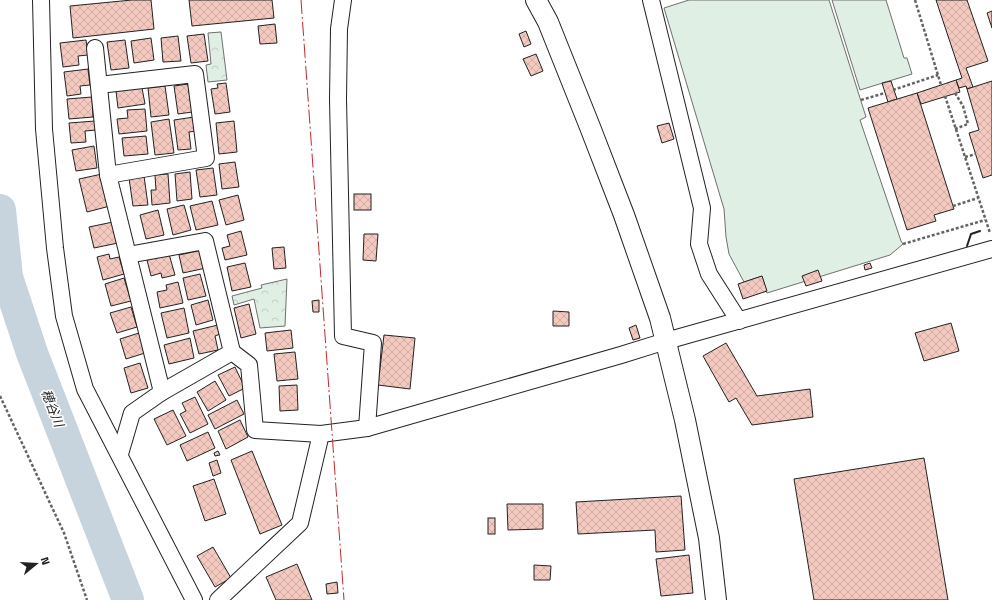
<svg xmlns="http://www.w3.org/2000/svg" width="992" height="600" font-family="'Titillium Web','Noto Sans JP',sans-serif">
<defs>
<pattern id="forest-crowns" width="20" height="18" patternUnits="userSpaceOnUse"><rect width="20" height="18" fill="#e0efe3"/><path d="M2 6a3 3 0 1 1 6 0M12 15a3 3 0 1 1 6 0" fill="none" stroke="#c0cdc2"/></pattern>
<pattern id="building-cross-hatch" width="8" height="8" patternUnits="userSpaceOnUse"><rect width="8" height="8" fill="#f3c9c0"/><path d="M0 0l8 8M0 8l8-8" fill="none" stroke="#d0aca5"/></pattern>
</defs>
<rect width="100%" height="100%" fill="#fff"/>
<g fill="url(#forest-crowns)" stroke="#6f6f6f">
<path d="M221,32L227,80L208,82L206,65L211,64L208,33Z"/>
<path d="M287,279L285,326L260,328L254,299L234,305L232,296L262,288L261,285Z"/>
</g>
<g fill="#e0efe3" stroke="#6f6f6f">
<path d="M689,0H829L866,117L860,120L901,241L903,244L890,255L767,293L762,276L744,282L729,254L726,237L724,209L664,8Z"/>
<path d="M832,0H886L904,58H907L912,74L860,90Z"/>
</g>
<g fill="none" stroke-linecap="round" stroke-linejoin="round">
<path stroke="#c7d3dd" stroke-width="32" d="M0,210L7,277L32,353L128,600"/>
</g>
<g fill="url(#building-cross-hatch)" stroke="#222">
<path d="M132,0H151L154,29L73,38L70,6Z"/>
<path d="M189,0H272L274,18L192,26Z"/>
<path d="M936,0H967L988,61L966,68L973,87L967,89L966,86L959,88L956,80L962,78Z"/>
<path d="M992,11V28L987,13Z"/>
<path d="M275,24L277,43L260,44L258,26Z"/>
<path d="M526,31L531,44L524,47L519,34Z"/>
<path d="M204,34L208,61L191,63L187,36Z"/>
<path d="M178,36L181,61L163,62L161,38Z"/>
<path d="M151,38L154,60L134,63L131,41Z"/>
<path d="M86,40L88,55L78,56L79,65L63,67L60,43Z"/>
<path d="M125,40L129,68L111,70L107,42Z"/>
<path d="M536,54L543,71L531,76L523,59Z"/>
<path d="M88,69L90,85L80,86L81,94L67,96L64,72Z"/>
<path d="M956,80L960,92L921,104L917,93Z"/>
<path d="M891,81L897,99L888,102L882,83Z"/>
<path d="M992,81V175L983,178L969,133L979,130L967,89Z"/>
<path d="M226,83L230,112L215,114L211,89L218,88L217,84Z"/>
<path d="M188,84L192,112L178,114L174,86Z"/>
<path d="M165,86L169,115L151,117L148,88Z"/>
<path d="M142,88L145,104L118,108L116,91Z"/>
<path d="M917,93L954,209L934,215L936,221L907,230L868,108Z"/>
<path d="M92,97L93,117L69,119L67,99Z"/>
<path d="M145,109L147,131L119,134L117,119L128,118L127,110Z"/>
<path d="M194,117L196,131L189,132L191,149L178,150L174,120Z"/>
<path d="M169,119L174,153L155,155L151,122Z"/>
<path d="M95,121L96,130L85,131L86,142L71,143L69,123Z"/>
<path d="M234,121L237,152L219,154L216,123Z"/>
<path d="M669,123L674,139L662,143L657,126Z"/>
<path d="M146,136L148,154L124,156L122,138Z"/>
<path d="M94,146L97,168L76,171L72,150Z"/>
<path d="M235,162L239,187L222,189L219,164Z"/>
<path d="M213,168L217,195L200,197L196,170Z"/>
<path d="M190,172L192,199L177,201L175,174Z"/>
<path d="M102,174L110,206L87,212L79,179Z"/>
<path d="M168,174L170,203L152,205L151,190H156L155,175Z"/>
<path d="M144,176L148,205L133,206L129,178Z"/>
<rect x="354" y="194" width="17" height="16"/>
<path d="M238,195L244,220L226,225L219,200Z"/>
<path d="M212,201L218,225L196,230L190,206Z"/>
<path d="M184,205L191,230L173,235L167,209Z"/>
<path d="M158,210L164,235L146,239L140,215Z"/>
<path d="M113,222L118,243L94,248L89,227Z"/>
<path d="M241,231L247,255L225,260L222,248L230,246L227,235Z"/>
<path d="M364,234H378L376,261L363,260Z"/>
<path d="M284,247L286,268L274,269L272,248Z"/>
<path d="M202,250L206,268L183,273L179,255Z"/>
<path d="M109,254L110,259L119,257L124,274L103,280L97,257Z"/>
<path d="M169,254L175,275L162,278L161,273L151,276L147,260Z"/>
<path d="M245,263L251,287L232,291L227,267Z"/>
<path d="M870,263L872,268L865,270L864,265Z"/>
<path d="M818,270L822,281L806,286L802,276Z"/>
<path d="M200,274L206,296L188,300L183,278Z"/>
<path d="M762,276L767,291L743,299L738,284Z"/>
<path d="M124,278L131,301L111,306L105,284Z"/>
<path d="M178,282L183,303L160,308L157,292L167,290L166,285Z"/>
<path d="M208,300L213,320L196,325L191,305Z"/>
<path d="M319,300V312H313L312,301Z"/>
<path d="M249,304L256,334L241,338L234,308Z"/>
<path d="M131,307L137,327L117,333L110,313Z"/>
<path d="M184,308L189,333L167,338L161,313Z"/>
<path d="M553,311L569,312V326H553Z"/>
<path d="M951,323L959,351L924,361L915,333Z"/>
<path d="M218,325L220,334L215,336L218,350L199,354L193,331Z"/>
<path d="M636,325L640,338L633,340L629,328Z"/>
<path d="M291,330L293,348L267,351L265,333Z"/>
<path d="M139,333L145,353L126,359L120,339Z"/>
<path d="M384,335L415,338L410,389L378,385Z"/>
<path d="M190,338L194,358L169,364L164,345Z"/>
<path d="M726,343L757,396L810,389L813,417L752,425L736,398L729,402L703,356Z"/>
<path d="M295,352L298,379L277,381L274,354Z"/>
<path d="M140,363L148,388L131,393L124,368Z"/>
<path d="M235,367L245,388L229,396L218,375Z"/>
<path d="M215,381L226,400L208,411L197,392Z"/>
<path d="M297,385L298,410L280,411L279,386Z"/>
<path d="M195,397L208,424L190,433L180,414L186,411L182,403Z"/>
<path d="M237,400L244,414L215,429L208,415Z"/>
<path d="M173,410L186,436L167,445L154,419Z"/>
<path d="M240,420L248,437L226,449L218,431Z"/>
<path d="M208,432L215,448L187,461L180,445Z"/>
<path d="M218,451L220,455L215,456L214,453Z"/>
<path d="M252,451L282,525L260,534L231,460Z"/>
<path d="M924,458L948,600H814L794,479Z"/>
<path d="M217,460L221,473L213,476L209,463Z"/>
<path d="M214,479L226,514L205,521L193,486Z"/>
<path d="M681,496L685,550L656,552L655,530L578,534L576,502Z"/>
<path d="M507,504H543V529L508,530Z"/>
<rect x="488" y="518" width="7" height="16"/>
<path d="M213,547L231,578L215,587L197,556Z"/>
<path d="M689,555L693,593L661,596L656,559Z"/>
<path d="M297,564L312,600H276L266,577Z"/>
<path d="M534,565L551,566L550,580H534Z"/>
<path d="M337,582L338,593L327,594L326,584Z"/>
</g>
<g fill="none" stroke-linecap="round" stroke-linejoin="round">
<g stroke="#222" stroke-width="18">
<g id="minor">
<path d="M41,0L44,129L55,248L64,316L85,389L194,600"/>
<path d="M343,0L339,29L338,99L343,336L373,343L367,428"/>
<path d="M651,0L702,208L699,244L709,274L739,321"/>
<path d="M95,48L108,175L162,392L132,413L120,454"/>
<path d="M99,85L195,74L206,158L108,175"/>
<path d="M128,255L205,241L232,352L162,392"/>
<path d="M232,352L249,365L255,430L321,434"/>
<path d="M218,600L300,523L321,434L367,428L621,355L666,341L992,249"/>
</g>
</g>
<g stroke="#222" stroke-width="22">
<path id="tertiary" d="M536,0L548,22L590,127L624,215L660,318L685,420L709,538L716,600"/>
</g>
<g stroke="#646464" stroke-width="2.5" stroke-dasharray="3 2" stroke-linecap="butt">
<path d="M915,0L941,85"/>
<path d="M893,90L938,75"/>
<path d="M955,93L963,106L968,124L955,129"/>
<path d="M945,96L990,233"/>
<path d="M861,100L885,93"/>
<path d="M965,157L976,154"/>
<path d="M953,206L978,198"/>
<path d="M903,244L985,220"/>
<path d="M0,396L64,533L87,600"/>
</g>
<use href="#minor" stroke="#fff" stroke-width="16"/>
<use href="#tertiary" stroke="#fff" stroke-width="20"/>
<path stroke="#222" stroke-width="2" d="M967,246L971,234L980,231"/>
<path stroke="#c62828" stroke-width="1" stroke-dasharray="14 3 2 3" stroke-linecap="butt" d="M301,0L344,600"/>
</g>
<g text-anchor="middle" stroke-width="3" stroke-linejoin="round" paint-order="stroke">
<g font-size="13" font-style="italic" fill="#222" stroke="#fff">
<text transform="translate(53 408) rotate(69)" y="5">穂谷川</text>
</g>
</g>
<g transform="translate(36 564) rotate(72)" stroke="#ffffff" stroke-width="3" paint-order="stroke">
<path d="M0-3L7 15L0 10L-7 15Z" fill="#222222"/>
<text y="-6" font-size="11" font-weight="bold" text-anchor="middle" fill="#222222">N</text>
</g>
</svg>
